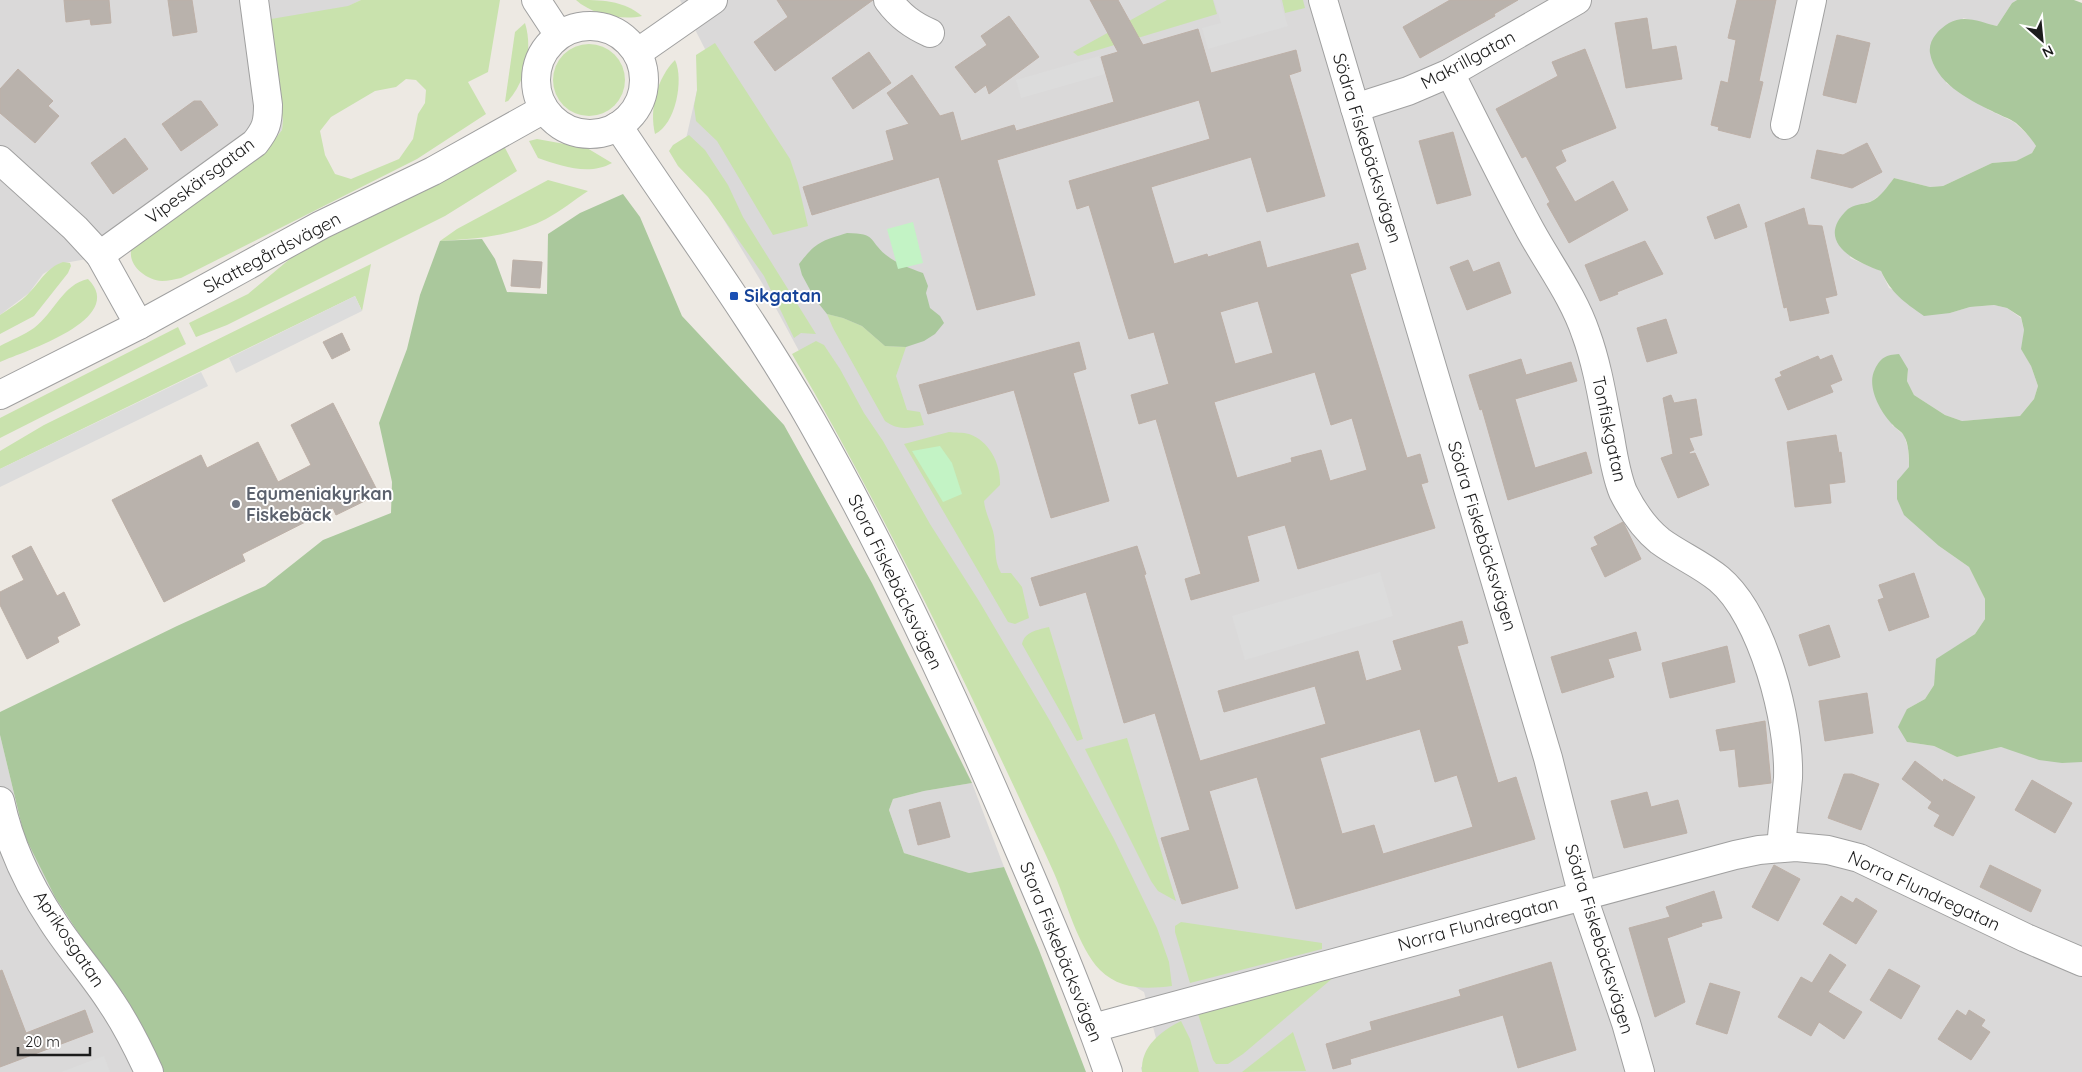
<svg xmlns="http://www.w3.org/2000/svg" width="2082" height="1072" font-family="Quicksand,sans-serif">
<rect width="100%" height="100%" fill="#ede9e3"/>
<g fill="#dad9d9">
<path d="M0,0H361L349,6L278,95L283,120L282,130L275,139L145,228L136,237L131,251L59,264L43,274L29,293L0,315Z"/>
<path d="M680,0H2017L2012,3L1997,26L1963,18L1946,83L1989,110L2014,122L2030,137L2036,146L2032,153L2016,161L1992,163L1943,186L1930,187L1894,178L1883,193L1872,201L1862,204L1850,258L1881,271L1889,288L1950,313L1970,307L1994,305L2007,308L2021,318L2024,330L2022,349L2031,366L2038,386L2034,399L2020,416L1962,421L1945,415L1914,395L1907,381L1908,369L1892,425L1904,435L1908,448L1909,467L1939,546L1969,567L1985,599V619L1975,634L1937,659L1934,685L1925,699L1907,709V742L1934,746L1957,757L2001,747L2016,751L2082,762V1072H1142L1141,1068L1157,1042L1144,992L1103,968L935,603L765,288L683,152L706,51Z"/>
<path d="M0,735L24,835L55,897L144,1034L163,1072H0Z"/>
<path d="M972,783L1004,867L969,873L904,853L889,810L893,799L924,791Z"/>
</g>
<g fill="#c9e2ad" fill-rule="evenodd">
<path d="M361,0H500L488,72L468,82L486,114L417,159L181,278C175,279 168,281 162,281C147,280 129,267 131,251C132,241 139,234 145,228L275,139L282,130L283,120L278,95L271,19L348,6ZM406,79L416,80L426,90L425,103L418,114L413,139L399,159L351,179L335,174L325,155L320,131L331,117L375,91L396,87Z"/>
<path d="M576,0C601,0 623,0 642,16C622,21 591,14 576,0Z"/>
<path d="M1167,0H1213L1217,14L1078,56L1073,52Z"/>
<path d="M1282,0H1303L1305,8L1285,13Z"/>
<path d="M525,23C533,49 526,81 508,101L505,102L515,32Z"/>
<path d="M715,43L790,159L798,183L808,226L773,235L717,141L696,121L694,106L697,90L696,55Z"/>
<circle cx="589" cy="80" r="36"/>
<path d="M675,60C684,79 676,124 655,134C649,109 657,78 675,60Z"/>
<path d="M689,135L705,150L728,185L743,217L816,334L801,333L794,338L764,276L708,197L678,166L669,151L673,145Z"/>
<path d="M537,139L587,148L612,163C589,176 561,166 538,158L529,141Z"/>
<path d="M504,146L517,171L445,216L227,325L196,337L189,323L248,294L310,242Z"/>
<path d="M548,180L588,191C574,200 561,211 546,219C513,236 477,239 440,241L457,229Z"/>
<path d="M63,262L70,263L71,266L68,273L34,316L0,334V315C10,308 21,302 29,293C41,281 46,268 63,262Z"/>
<path d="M371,264L362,311L355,296L0,469V451L44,425Z"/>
<path d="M88,279C128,319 25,351 0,362V346C11,340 24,335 34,328C54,313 63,284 88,279Z"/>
<path d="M827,314L843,318L862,326L885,346L906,347L896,376L907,410L920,412L924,425C908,428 899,431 885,421L833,328Z"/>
<path d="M178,327L186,344L0,438V418Z"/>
<path d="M816,341L824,345L840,369L864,413L883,441L930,524L979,601L1050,721L1114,839L1157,928L1169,962L1172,986C1146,989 1120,990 1100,970C1078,947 1067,903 1054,873C1042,846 1029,819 1017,793C947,644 875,496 792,354Z"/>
<path d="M949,432C955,433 963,432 969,434C990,441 1001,465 1000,485L984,501C985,512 990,521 993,531C997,546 993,559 1001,573H1011L1022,587L1029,618L1015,624L1008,622L904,444Z"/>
<path d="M1049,627L1083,739L1077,741L1022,644C1025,631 1038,630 1049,627Z"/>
<path d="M1127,738L1176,901L1158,891L1151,881L1085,749Z"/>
<path d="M1181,922L1322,943V949L1190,983L1175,932V926Z"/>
<path d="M1334,977L1243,1054L1228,1064H1216L1213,1060L1198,1014L1234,1001Z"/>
<path d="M1181,1021L1190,1039L1199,1072H1142C1140,1047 1161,1031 1181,1021Z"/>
<path d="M1293,1032L1306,1071L1242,1072Z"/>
</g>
<g fill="#aac89c">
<path d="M2017,0H2074L2082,3V762L2062,763L2039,760L2001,747L1957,757L1934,746L1907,742L1898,727L1907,709L1925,699L1934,685L1936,659L1975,634L1985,619V599L1969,567L1939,546L1904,515L1897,499V481L1909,467C1909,457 1909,444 1904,436C1902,431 1896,429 1893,425C1880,412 1866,386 1875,369C1881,357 1886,355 1899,354L1908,369L1907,381L1914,395L1945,415L1962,421L2020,416L2034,399L2038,386L2031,366L2021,349L2024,330L2021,317L2007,308L1994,305L1970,307L1950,313L1924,316C1903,301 1892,294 1881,271C1853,261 1814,241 1848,209C1853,205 1863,204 1870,202C1881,197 1887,187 1894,178L1930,187L1943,186L1992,163L2016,161L2032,153L2036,146C2030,137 2024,130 2016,123C2009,118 1999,115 1992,111C1967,99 1935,82 1930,53C1928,40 1939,29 1949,23C1964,14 1981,22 1997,26L2012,3Z"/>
<path d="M623,194L640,217L682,316L784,425L872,583L972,783L924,791L893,799L889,810L904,853L969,873L1004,867L1039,950L1086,1072H163L144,1034L55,897L24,835L0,735V712L177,626L265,586L323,540L391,513L392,482L379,423L407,349L420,295L440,241L482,239L495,259L507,292L547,294L548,234L580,213Z"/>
<path d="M847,233C878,234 867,239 886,255C898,264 909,268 923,273L928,286L926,293L930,308L940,316L944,323L935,334L924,341L906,347L885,346L862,326L843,318L827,314L815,299L802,275L799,264C816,242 821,241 847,233Z"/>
</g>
<g fill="#c3f3c5">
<path d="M913,222L923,263L898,269L887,229Z"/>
<path d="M940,446L952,463L962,494L943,502L912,451Z"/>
</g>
<g fill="#dcdcdc">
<path d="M1214,0H1280L1288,26L1208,49L1202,28L1221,23Z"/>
<path d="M1099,56L1105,74L1021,98L1016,80Z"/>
<path d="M355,296L362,311L236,373L229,358Z"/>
<path d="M201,372L208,386L0,487V469Z"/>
<path d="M1380,572L1393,616L1245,660L1232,616Z"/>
<path d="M104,1056L110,1072H61Z"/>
</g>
<g fill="#b9b2ac" stroke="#bdb0a7" fill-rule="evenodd">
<path d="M64,0H109L111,23L91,25L90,19L66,22Z"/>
<path d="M168,0H192L197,32L173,36Z"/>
<path d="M777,0H873L775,71L754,42L788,17Z"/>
<path d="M1090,0H1118L1143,45L1198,29L1211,73L1296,50L1301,71L1289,75L1325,196L1267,212L1251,157L1151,187L1174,264L1207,254L1208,257L1260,241L1267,268L1358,243L1366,269L1350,274L1407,458L1420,454L1428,482L1421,484L1435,528L1298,569L1285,525L1247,536L1259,581L1191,600L1185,579L1201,574L1156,419L1139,424L1131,395L1169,384L1154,332L1129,339L1089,205L1077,209L1069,181L1210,139L1199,100L997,160L1035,295L977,310L939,177L812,215L803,187L894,160L886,131L909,124L887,93L912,75L940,116L953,112L961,141L1014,125L1016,131L1114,102L1101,57L1118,52ZM1258,301L1273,353L1235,364L1220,312ZM1315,372L1331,425L1352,418L1367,470L1330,481L1321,450L1291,458L1292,462L1237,478L1214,402Z"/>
<path d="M1450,0H1518L1494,14L1495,16L1420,58L1403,27Z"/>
<path d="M1737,0H1776L1759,81L1763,82L1750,138L1718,130L1719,127L1711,125L1721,81L1728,83L1736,40L1728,38Z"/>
<path d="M1009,16L1039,57L989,94L986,85L975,93L955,67L987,45L981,36Z"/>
<path d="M1647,18L1652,50L1676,46L1682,79L1626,88L1615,23Z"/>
<path d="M1837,35L1870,43L1856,103L1823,95Z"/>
<path d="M1585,49L1616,128L1561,150L1566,161L1555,167L1575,202L1613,181L1628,210L1569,243L1547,204L1550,202L1526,156L1522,158L1496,109L1558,76L1552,62Z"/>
<path d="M869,52L891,83L853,109L832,78Z"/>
<path d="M18,69L53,101L48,106L59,116L35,143L0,113V89Z"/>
<path d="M194,101H201L218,125L181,151L162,124Z"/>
<path d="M1453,132L1471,195L1437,204L1419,141Z"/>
<path d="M125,138L148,169L113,194L91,163Z"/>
<path d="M1867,143L1882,172L1852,188L1811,178L1817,150L1843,155Z"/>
<path d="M1739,204L1747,227L1715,239L1707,217Z"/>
<path d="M1804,208L1808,225L1822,226L1837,295L1825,298L1829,313L1790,321L1787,307L1784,308L1765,223Z"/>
<path d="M1645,241L1663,274L1617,292L1618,294L1600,301L1585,265Z"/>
<path d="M513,260L542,262L540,288L511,286Z"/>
<path d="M1468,260L1473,272L1499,262L1511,293L1467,310L1450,267Z"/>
<path d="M1666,319L1677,353L1647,362L1637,328Z"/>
<path d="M342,333L350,350L332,359L323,342Z"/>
<path d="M1079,342L1086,369L1073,373L1109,501L1051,518L1014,390L928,414L919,385Z"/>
<path d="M1832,355L1842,380L1830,385L1833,392L1788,410L1775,379L1782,376L1780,372L1818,356L1820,360Z"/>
<path d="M1521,359L1526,375L1571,362L1577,381L1515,399L1535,468L1586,452L1592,473L1508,500L1482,409L1480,410L1469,375Z"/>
<path d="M1671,395L1674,403L1696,399L1702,435L1689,438L1694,450L1689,452L1690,454L1695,453L1709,485L1678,498L1661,458L1673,454L1663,398Z"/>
<path d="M333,403L379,494L336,515L333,508L242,554L245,561L164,602L112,500L201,455L207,468L258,442L278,482L311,465L291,425Z"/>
<path d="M1836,435L1839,453L1841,452L1845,482L1829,484L1831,503L1795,507L1787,442Z"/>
<path d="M1623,522L1641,559L1605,577L1591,548L1598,545L1594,537Z"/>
<path d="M31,546L57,596L64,592L80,625L57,637L59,642L27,659L0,605V592L24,580L12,556Z"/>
<path d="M1137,546L1146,574L1144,575L1200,761L1326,724L1315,686L1224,712L1218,691L1358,651L1366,681L1402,670L1393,641L1462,621L1468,643L1457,646L1498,783L1516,777L1535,839L1296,909L1257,777L1209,791L1238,888L1182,904L1161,838L1190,830L1155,713L1124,723L1086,592L1040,606L1031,578ZM1420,729L1435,782L1457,775L1473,827L1383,854L1374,825L1342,834L1320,758Z"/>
<path d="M1914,573L1929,617L1889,631L1878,600L1884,598L1879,585Z"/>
<path d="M1829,625L1840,657L1809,666L1799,635Z"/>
<path d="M1636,632L1641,650L1608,659L1614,677L1562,693L1551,657Z"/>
<path d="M1727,646L1735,682L1670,698L1662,663Z"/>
<path d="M1867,693L1873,733L1825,741L1819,701Z"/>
<path d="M1765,721L1771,783L1739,787L1735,749L1720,751L1716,730Z"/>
<path d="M1915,761L1943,782L1944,779L1975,797L1953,836L1934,826L1940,815L1928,808L1932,802L1902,779Z"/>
<path d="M1844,774H1852L1879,784L1861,830L1828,818Z"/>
<path d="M2032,780L2072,803L2055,833L2015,810Z"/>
<path d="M1647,792L1651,807L1678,800L1687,833L1624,848L1611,801Z"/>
<path d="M940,802L950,837L918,845L909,810Z"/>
<path d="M1774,865L1800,879L1778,921L1752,907Z"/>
<path d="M1990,865L2041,890L2031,912L1980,887Z"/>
<path d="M1714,891L1722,918L1701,923L1702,926L1667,938L1685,1002L1655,1017L1629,928L1670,917L1666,907Z"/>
<path d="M1841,896L1853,903L1856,898L1877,911L1856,944L1823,924Z"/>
<path d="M1830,954L1846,965L1828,992L1862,1012L1844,1039L1819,1022L1811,1036L1778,1017L1801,977L1812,983Z"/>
<path d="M1551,962L1576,1050L1518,1068L1503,1015L1350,1059L1351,1064L1333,1069L1326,1044L1372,1030L1370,1022L1461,996L1459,990Z"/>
<path d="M1889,969L1920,986L1901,1019L1870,1000Z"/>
<path d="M2,970L26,1033L85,1010L93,1032L0,1067V971Z"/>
<path d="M1710,983L1740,992L1727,1034L1696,1024Z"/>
<path d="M1957,1010L1966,1016L1969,1010L1985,1020L1981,1026L1990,1032L1971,1060L1938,1039Z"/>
</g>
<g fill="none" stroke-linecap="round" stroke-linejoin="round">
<g stroke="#a0a0a0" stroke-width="30">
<g id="minor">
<path d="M536,0L559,35"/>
<path d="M888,0C900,16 912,25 930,33"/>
<path d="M1323,0L1548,758L1583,897L1626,1023L1640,1072"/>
<circle cx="590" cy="80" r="54"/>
<path d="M637,53L713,0"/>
<path d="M1450,73C1476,124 1501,176 1528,226C1547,262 1573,295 1586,334C1598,367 1603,402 1610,437C1613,455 1616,475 1623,492C1632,510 1645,529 1660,541C1679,555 1701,564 1719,579C1763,616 1790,722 1788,778C1786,801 1783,824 1781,848"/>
<path d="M1355,108L1408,91L1450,73L1577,0"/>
<path d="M1785,125L1812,0"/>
<path d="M618,126C683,224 754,320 812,422C887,554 952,693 1012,833C1046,912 1080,991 1108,1072"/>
<path d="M0,160L75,228L100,255L139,325"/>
<path d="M100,255L255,143C266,129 268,123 268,105L254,0"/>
<path d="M0,395L139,325L321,225L433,171L544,109"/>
<path d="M0,801C9,843 29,886 53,922C71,950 93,974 111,1002C126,1024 138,1048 149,1072"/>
<path d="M1093,1028L1735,855L1759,850L1796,847L1828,850L1859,858L2026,938L2082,962"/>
</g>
</g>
<use href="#minor" stroke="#fff" stroke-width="28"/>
</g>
<rect fill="#1a4fb4" stroke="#fff" stroke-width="2" x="729" y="291" width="10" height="10" rx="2.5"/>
<circle fill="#6b7280" stroke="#fff" stroke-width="2" cx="236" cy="504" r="5"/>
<g text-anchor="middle" stroke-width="4" stroke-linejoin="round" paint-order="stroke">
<g font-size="18" fill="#1c1c1c" stroke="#fff">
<text transform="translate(1468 60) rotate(-28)" y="6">Makrillgatan</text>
<text transform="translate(1367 148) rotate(73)" y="6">Södra Fiskebäcksvägen</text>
<text transform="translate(200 181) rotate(-37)" y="6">Vipeskärsgatan</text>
<text transform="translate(272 253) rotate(-28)" y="6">Skattegårdsvägen</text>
<text transform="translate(1609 429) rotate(78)" y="6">Tonfiskgatan</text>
<text transform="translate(1482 536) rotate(73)" y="6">Södra Fiskebäcksvägen</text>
<text transform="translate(895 582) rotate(64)" y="6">Stora Fiskebäcksvägen</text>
<text transform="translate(1924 891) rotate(25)" y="6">Norra Flundregatan</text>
<text transform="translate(1478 924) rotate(-15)" y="6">Norra Flundregatan</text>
<text transform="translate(69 939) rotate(56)" y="6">Aprikosgatan</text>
<text transform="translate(1599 939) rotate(73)" y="6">Södra Fiskebäcksvägen</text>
<text transform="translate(1061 952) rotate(68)" y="6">Stora Fiskebäcksvägen</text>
</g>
<g font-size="18" font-weight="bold" fill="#164399" stroke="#fff" text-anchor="start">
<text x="744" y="302">Sikgatan</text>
</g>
<g font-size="18" font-weight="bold" fill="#5b616d" stroke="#fff" text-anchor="start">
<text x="246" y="500">Equmeniakyrkan<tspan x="246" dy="21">Fiskebäck</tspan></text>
</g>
</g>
<g transform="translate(2042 40) rotate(153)" stroke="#ffffff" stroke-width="4" paint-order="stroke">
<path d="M0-4L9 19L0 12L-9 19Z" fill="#1c1c1c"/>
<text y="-8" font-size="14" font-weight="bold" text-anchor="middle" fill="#1c1c1c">N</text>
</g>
<path d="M18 1047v8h72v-8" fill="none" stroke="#1c1c1c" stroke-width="2.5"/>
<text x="25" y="1047" font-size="15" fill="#1c1c1c" stroke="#ffffff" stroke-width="4" paint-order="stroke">20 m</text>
</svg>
